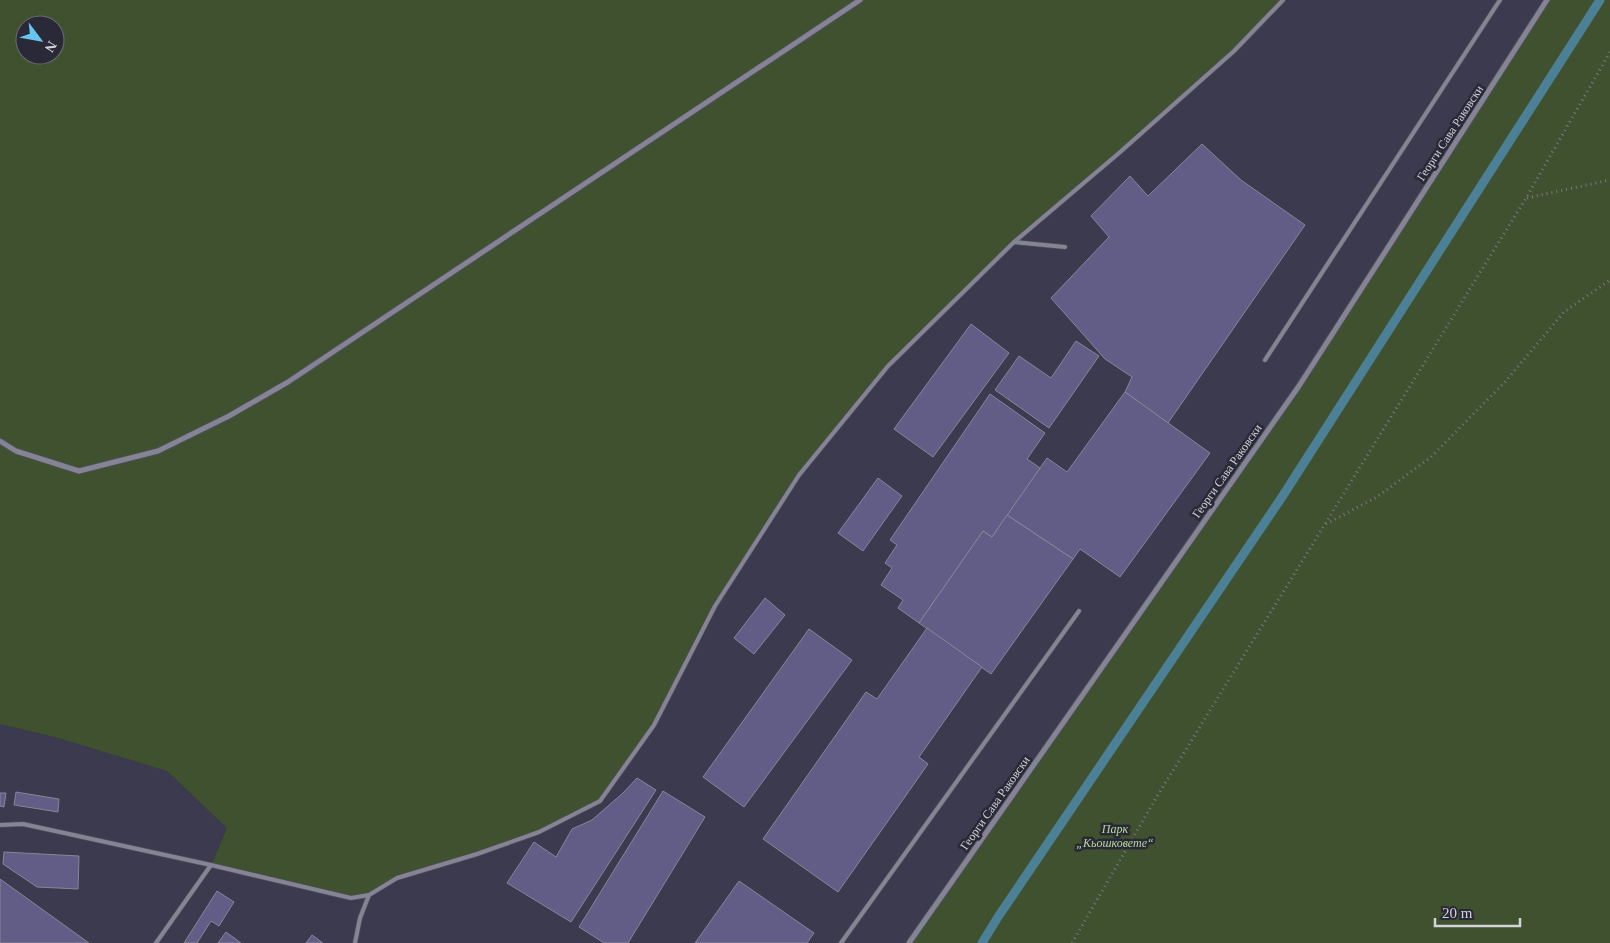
<svg xmlns="http://www.w3.org/2000/svg" width="1610" height="943" font-family="Georgia,serif">
<rect width="100%" height="100%" fill="#343341"/>
<path fill="#3b3a4e" d="M1283,0H1547L1299,386L909,943H0V724L58,738L167,771L227,828L211,864L715,606L799,475L888,366L1014,242Z"/>
<g fill="#3f512e" fill-rule="evenodd">
<path d="M0,0H1283L1234,51L1014,242L888,366L799,475L715,606L654,725L600,801L539,832L397,878L369,895L351,898L211,865L227,828L167,771L58,738L0,724ZM25,25H55V55H25Z"/>
<path d="M1549,0H1610V943H909L1299,386Z"/>
</g>
<g fill="none" stroke-linecap="round" stroke-linejoin="round">
<path stroke="#4b8097" stroke-width="9" d="M982,943L998,917L1282,497L1600,0"/>
</g>
<g fill="#625d87" stroke="#878696">
<path d="M1202,144L1241,180L1305,225L1168,423L1125,392L1132,377L1105,359L1051,298L1109,237L1091,216L1130,176L1148,196Z"/>
<path d="M971,324L1009,353L933,457L894,429Z"/>
<path d="M1076,341L1099,356L1049,428L995,390L1019,356L1051,378Z"/>
<path d="M1125,392L1210,453L1120,577L1080,549L1073,559L1007,515L1047,458L1067,472Z"/>
<path d="M990,394L1045,433L1027,459L1040,468L992,537L983,531L919,623L898,608L903,600L881,585L892,568L885,563L897,545L890,540Z"/>
<path d="M878,478L902,496L863,551L838,533Z"/>
<path d="M1007,515L1073,559L991,674L919,623L983,531L992,537Z"/>
<path d="M765,598L785,615L754,654L734,638Z"/>
<path d="M927,628L982,667L919,757L928,764L838,892L763,839L866,692L877,699Z"/>
<path d="M809,629L852,660L744,807L703,777Z"/>
<path d="M637,778L656,790L571,922L507,883L534,842L556,857L572,829L592,820L623,793Z"/>
<path d="M663,791L705,817L628,943H604L579,927Z"/>
<path d="M16,792L59,799L58,812L14,805Z"/>
<path d="M0,793H6L4,807L0,806Z"/>
<path d="M4,852L79,856L78,889L37,887L3,864Z"/>
<path d="M0,879L89,943H0Z"/>
<path d="M739,881L814,933L807,943H695Z"/>
<path d="M217,891L234,902L219,926L211,921L197,943H184Z"/>
<path d="M226,932L241,943H218Z"/>
<path d="M312,935L323,943H306Z"/>
</g>
<g fill="none" stroke-linecap="round" stroke-linejoin="round">
<g stroke="#4f4f5a" stroke-width="5.5">
<g id="lane">
<path d="M1014,242L1119,153L1234,51L1283,0"/>
<path d="M1265,360L1500,0"/>
<path d="M0,825L23,824L211,865"/>
<path d="M369,895L397,878L477,854L539,832L600,801L654,725L715,606L799,475L888,366L1014,242L1065,247"/>
<path d="M156,943L211,865L351,898L369,895L360,918L355,943"/>
<path d="M841,943L1079,611"/>
</g>
</g>
<g stroke="#4f4f5a" stroke-width="7">
<g id="street">
<path d="M0,441L16,451L79,471L158,451L229,416L288,382L860,0"/>
<path d="M909,943L1299,386L1547,0"/>
</g>
</g>
<g stroke="#787884" stroke-width="3" stroke-dasharray="1 4" stroke-linecap="butt">
<path d="M1527,198L1610,180"/>
<path d="M1326,524L1377,497L1431,457L1505,382L1564,312L1610,280"/>
<path d="M1072,943L1156,798L1526,198L1610,52"/>
</g>
<use href="#lane" stroke="#858495" stroke-width="4"/>
<use href="#street" stroke="#858495" stroke-width="5"/>
</g>
<g text-anchor="middle" stroke-width="5" stroke-linejoin="round" paint-order="stroke">
<g font-size="12" fill="#d3d3dc" stroke="#2a2937">
<text transform="translate(1450 133) rotate(-57)" y="4">Георги Сава Раковски</text>
<text transform="translate(1227 471) rotate(-55)" y="4">Георги Сава Раковски</text>
<text transform="translate(995 803) rotate(-55)" y="4">Георги Сава Раковски</text>
</g>
<g font-size="12" font-style="italic" fill="#b7da97" stroke="#2a2937">
<text x="1115" y="833">Парк<tspan x="1115" dy="14">„Кьошковете“</tspan></text>
</g>
</g>
<g transform="translate(40 40) rotate(122)"><circle r="24" fill="#2a2937" stroke="#6e6d79"/>
<path d="M0-4L9 19L0 12L-9 19Z" fill="#69c4f1"/>
<text y="-8" font-size="14" font-weight="bold" text-anchor="middle" fill="#d3d3dc">N</text>
</g>
<path d="M1435 918v8h85v-8" fill="none" stroke="#d3d3dc" stroke-width="2.5"/>
<text x="1442" y="918" font-size="15" fill="#d3d3dc" stroke="#2a2937" stroke-width="4" paint-order="stroke">20 m</text>
</svg>
